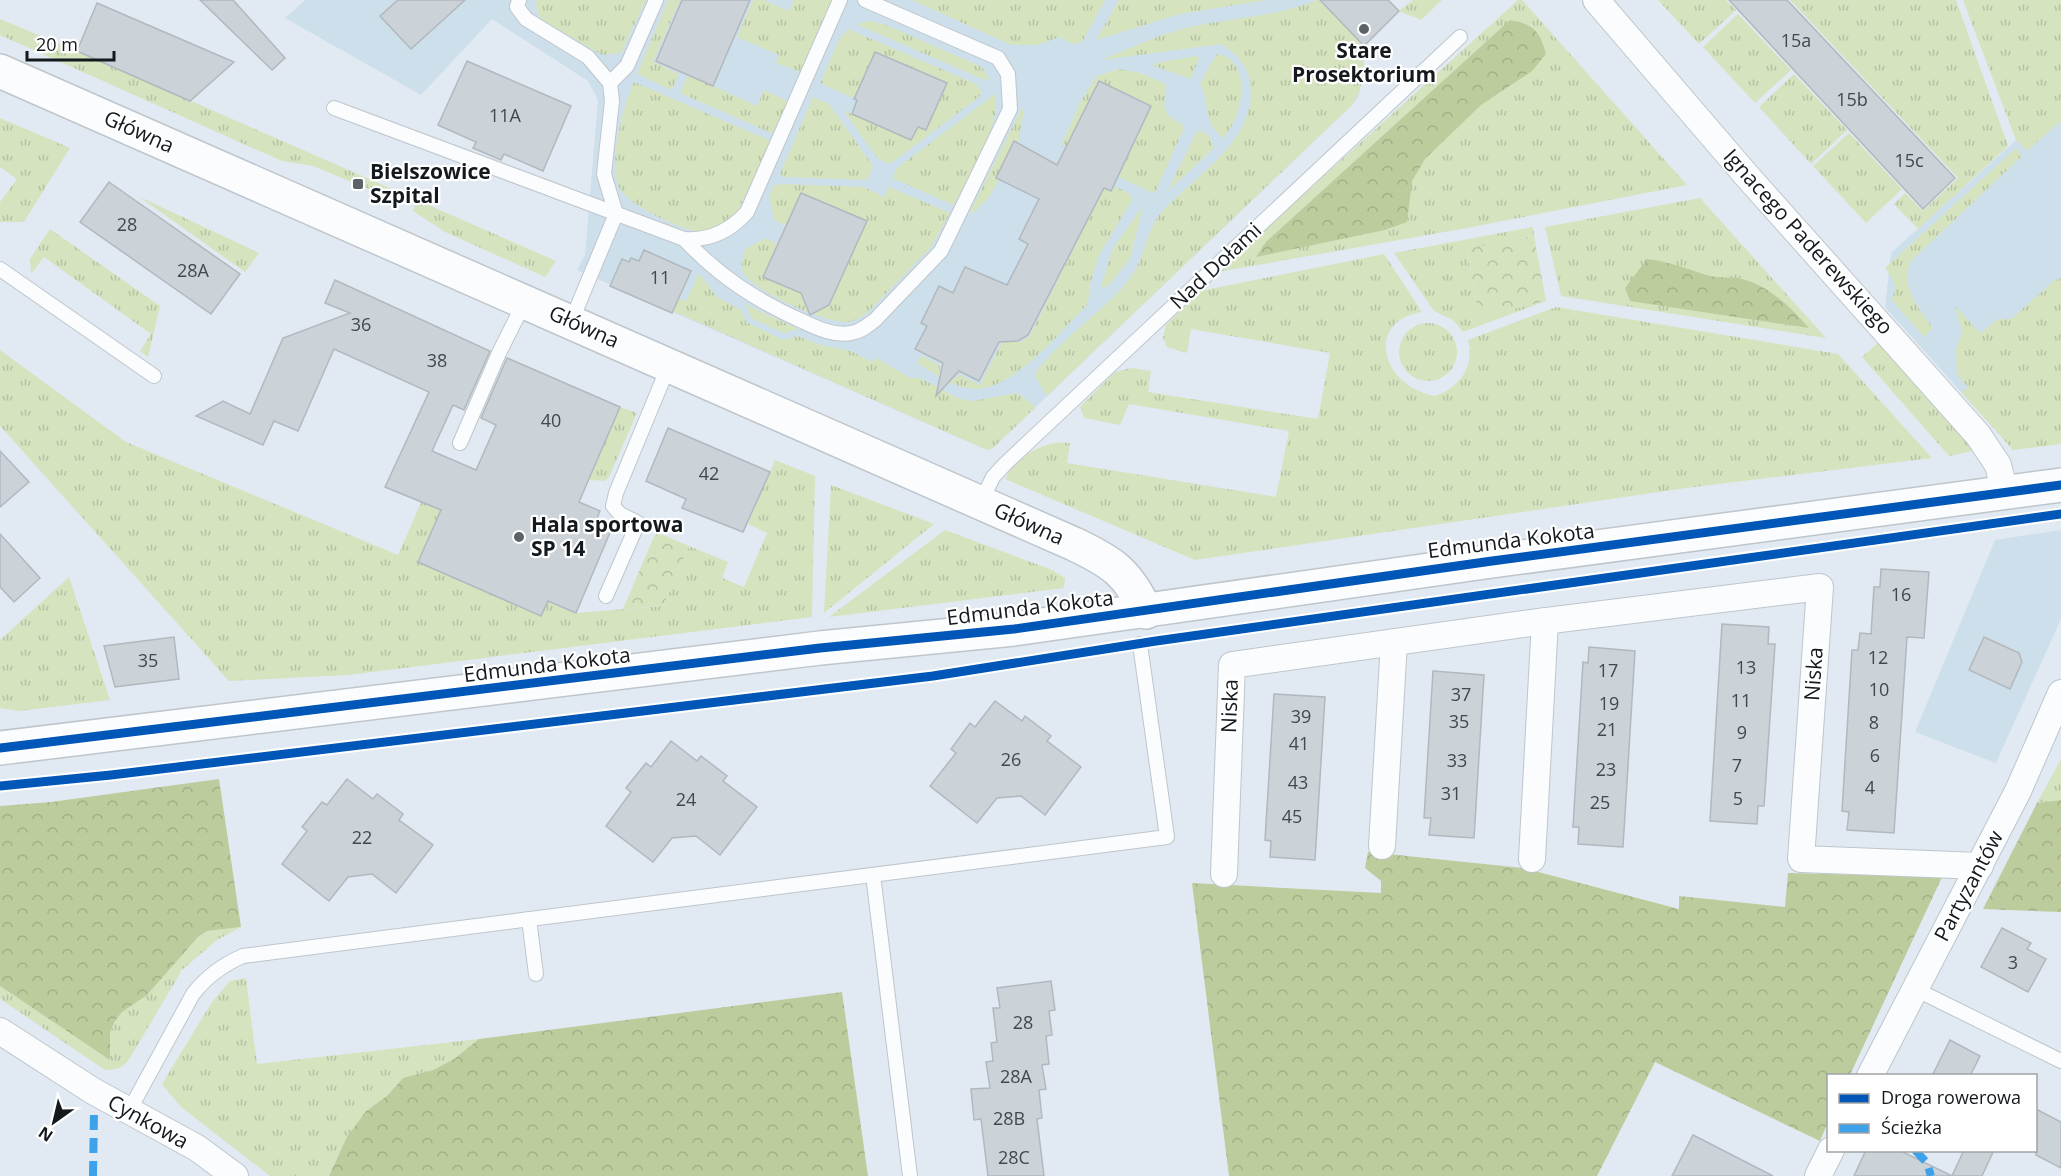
<svg xmlns="http://www.w3.org/2000/svg" width="2061" height="1176" font-family="'Open Sans',sans-serif">
<defs>
<pattern id="grass-tufts" width="24" height="20" patternUnits="userSpaceOnUse" patternTransform="scale(1.5)"><rect width="24" height="20" fill="#d5e3bf"/><path d="M3 7l-1-3M5 7V3M7 7l1-3M15 17l-1-3M17 17v-4M19 17l1-3" fill="none" stroke="#b6c2a4"/></pattern>
<pattern id="forest-crowns" width="20" height="18" patternUnits="userSpaceOnUse" patternTransform="scale(1.5)"><rect width="20" height="18" fill="#bdcc9d"/><path d="M2 6a3 3 0 1 1 6 0M12 15a3 3 0 1 1 6 0" fill="none" stroke="#a2af87"/></pattern>
<pattern id="park-crowns" width="20" height="18" patternUnits="userSpaceOnUse" patternTransform="scale(1.5)"><rect width="20" height="18" fill="#d5e3bf"/><path d="M2 6a3 3 0 1 1 6 0M12 15a3 3 0 1 1 6 0" fill="none" stroke="#b6c2a4"/></pattern>
</defs>
<rect width="100%" height="100%" fill="#e1eaf2"/>
<g fill="#cddfeb">
<path d="M305,0H1337L1328,9L1364,46L1359,96L1351,106L993,448L987,450L577,270L585,255L598,100L588,81L492,19L421,95L285,18Z"/>
<path d="M2061,121V312L1962,393L1885,307L1891,253L2016,140L2027,151Z"/>
<path d="M2061,530V619L1996,763L1915,732L1995,540Z"/>
</g>
<g fill="url(#grass-tufts)">
<path d="M536,0H646L621,53L602,55L544,21L537,13Z"/>
<path d="M668,0H680L653,62L679,74L672,90L637,74Z"/>
<path d="M753,0H764L789,11L794,0H833L801,72L776,63L779,55L737,37Z"/>
<path d="M912,0H1105L1082,42L1073,44L1060,37L1036,45H1011Z"/>
<path d="M1119,0H1267L1180,14L1096,40Z"/>
<path d="M1317,0H1337L1328,9L1364,46C1364,69 1365,87 1351,106L1047,396L1036,378V372C1062,338 1100,314 1127,282C1145,262 1144,233 1161,213C1194,176 1259,140 1250,82C1247,64 1236,53 1221,44L1102,60C1132,47 1162,33 1194,26C1235,18 1278,16 1317,0Z"/>
<path d="M1413,0H1442L1421,20L1399,11Z"/>
<path d="M1518,0H1522L1687,185L1467,228L1218,272Z"/>
<path d="M1658,0H1726L1736,10L1699,44Z"/>
<path d="M1790,0H1956L2008,146L1918,229L1894,204L1905,193L1923,211L1958,178Z"/>
<path d="M1963,0H2061V121L2027,151L2016,140Z"/>
<path d="M1738,14L1791,70L1755,103L1703,47Z"/>
<path d="M0,19L77,51L556,261L545,277L445,232L413,211L415,205L393,194L391,198L313,166L282,161L0,35Z"/>
<path d="M869,21L884,24L982,67L990,80L980,78L856,24Z"/>
<path d="M848,29L976,84L982,92L979,97L890,164L877,158L844,111L852,114L857,100L820,83L839,40Z"/>
<path d="M1217,54C1255,60 1242,120 1223,138C1200,118 1212,106 1200,83Z"/>
<path d="M1196,56L1199,57L1191,79L1154,66L1155,63Z"/>
<path d="M1119,69L1140,73L1166,84C1167,104 1156,112 1181,123L1184,128L1156,191L1152,193L1119,177L1150,106L1099,81L1067,147L1062,144L1081,101L1097,76Z"/>
<path d="M1794,74L1847,130L1811,164L1759,107Z"/>
<path d="M688,75L757,106L764,90L788,101L774,134L680,93Z"/>
<path d="M634,82L771,141L738,211C730,222 719,232 704,232C686,233 628,205 620,189C607,167 623,105 634,82Z"/>
<path d="M995,94C1004,121 966,180 954,205L892,178L897,168Z"/>
<path d="M813,97L829,104L873,166L867,180L784,177L780,174Z"/>
<path d="M1022,108L1024,110L1018,143L1014,141L997,178L999,180L989,197L972,214L971,210Z"/>
<path d="M0,118L70,148L24,222H0V202L17,179L0,167Z"/>
<path d="M1197,131C1207,131 1213,139 1213,149L1167,192Z"/>
<path d="M1849,133L1902,189L1866,223L1813,166Z"/>
<path d="M2016,148L2022,156L1910,262C1901,290 1918,307 1933,328L1924,337L1891,299C1899,288 1893,278 1885,268Z"/>
<path d="M785,184L864,187L884,197L889,187L950,213L931,247L868,312C862,317 856,321 847,322C825,323 753,292 743,272C740,265 743,256 746,249L765,238L778,244L763,277L805,295L807,307L815,312L826,304L829,305L867,221L801,193L786,226L774,220L769,196L774,185Z"/>
<path d="M1114,186L1130,194L1132,200L1099,255L1090,284L1088,304C1058,333 1011,396 967,388C949,385 932,372 917,363L921,356L939,365L940,371L955,378L960,375L980,385L1002,342H1021L1029,337L1104,188L1112,192Z"/>
<path d="M138,196L259,253L245,272Z"/>
<path d="M1700,198L1826,338L1561,296L1545,227Z"/>
<path d="M1143,206L1130,259L1107,287H1101L1113,248Z"/>
<path d="M1533,227L1534,236L1467,250L1479,317L1546,301L1463,332L1453,320L1434,311L1394,253Z"/>
<path d="M50,229L160,306L148,357L140,351L151,334L44,257L31,274L30,259Z"/>
<path d="M1384,254L1422,312C1365,321 1380,386 1435,396C1460,388 1475,366 1468,340L1556,307L1838,354L1932,458L1686,488L1195,560L1005,479C1017,456 1045,439 1070,443L1067,463L1276,497L1289,431L1129,404L1120,425L1084,418L1080,407L1115,372L1131,368L1151,371L1148,392L1318,419L1330,353L1191,329L1187,353L1167,347L1163,338L1166,325L1200,291Z"/>
<path d="M699,273L717,297L741,310L746,322L783,340L798,336L820,345L851,351L871,362L876,358L910,378H920L960,399L973,401L1017,393L1036,407L993,448L987,450L673,311L679,299L686,301Z"/>
<path d="M2061,278V444L2013,450L1962,393L1968,387L1957,375L1956,350L1962,331L1955,306L1980,333L1998,319H2011L2055,280Z"/>
<path d="M745,304L798,329L784,333L751,318Z"/>
<circle cx="1428" cy="352" r="29"/>
<path d="M1881,340L1977,450L1949,456L1862,357Z"/>
<path d="M0,350L126,442L398,555L442,455L461,464L418,562L541,616L548,601L576,613L663,606L689,546L728,562L722,578L744,587L767,533L748,524L775,460L815,476L812,617L348,675L229,681L0,426Z"/>
<path d="M620,407L637,413L609,477L605,481L591,480L551,463L553,457L592,474Z"/>
<path d="M831,485L934,524L824,613Z"/>
<path d="M945,530L1052,570L1065,578L1064,588L829,617Z"/>
<path d="M69,577L110,700L20,711L0,708V640Z"/>
<path d="M2061,759V800L2037,803Z"/>
<path d="M241,927L217,940L182,970L133,1053C125,1066 121,1070 105,1070L0,999V986L109,1059L110,1032L115,1021L122,1012L147,995L198,937L207,931Z"/>
<path d="M246,978L257,1064L479,1039L454,1059L433,1070L403,1078L387,1096L366,1111L334,1164L329,1176H270L181,1107L162,1084L212,1002L230,981Z"/>
</g>
<g fill="url(#forest-crowns)">
<path d="M1510,20C1533,24 1540,31 1546,54L1532,71L1481,105L1425,159L1412,181L1407,222L1385,230L1256,257L1266,242Z"/>
<path d="M1647,259C1669,261 1689,270 1710,276C1719,278 1728,277 1737,278C1767,283 1789,306 1809,328L1630,301L1625,288Z"/>
<path d="M219,779L241,927L207,931L198,937L147,995L122,1012L115,1021L110,1032V1060L0,986V806L51,802Z"/>
<path d="M2061,800V912L1983,909L2037,803Z"/>
<path d="M1368,852L1523,868L1679,909V896L1785,907L1788,873L1942,877L1850,1075L1828,1076V1122L1820,1141L1655,1062L1597,1176H1229L1192,883L1381,893V881L1365,868Z"/>
<path d="M842,992L868,1176H329L347,1137L366,1111L387,1096L403,1078L433,1070L454,1059L479,1039Z"/>
</g>
<g fill="url(#park-crowns)">
<path d="M1534,236L1546,301L1479,317L1467,249Z"/>
<path d="M656,532L689,546L663,606L623,609Z"/>
</g>
<g fill="#cbd2d8" stroke="#b1b8be" stroke-width="1.5">
<path d="M200,0H233L285,58L272,70Z"/>
<path d="M398,0H465L411,49L380,16Z"/>
<path d="M682,0H750L713,86L656,61Z"/>
<path d="M1320,0H1388L1399,11L1364,46Z"/>
<path d="M1729,0H1787L1955,178L1923,209Z"/>
<path d="M97,3L141,22L234,62L190,101L77,51Z"/>
<path d="M875,52L947,83L926,130L918,127L911,140L852,114L857,100L854,99Z"/>
<path d="M467,61L571,106L543,171L504,154L501,160L473,148L476,142L438,125Z"/>
<path d="M1099,81L1151,106L1111,191L1104,188L1028,335L1018,341L999,342L979,381L959,371L936,396L943,363L915,349L927,326L921,323L939,286L953,293L965,267L1007,285L1028,244L1019,239L1039,199L996,178L1014,141L1057,165Z"/>
<path d="M109,182L240,274L211,314L80,222Z"/>
<path d="M801,193L867,221L829,305L810,315L801,293L763,277Z"/>
<path d="M644,250L691,271L672,313L610,286L622,259L629,262L631,258L639,261Z"/>
<path d="M335,280L490,351L464,410L453,405L432,451L476,470L496,425L481,418L507,358L620,407L579,502L600,511L596,521L612,528L576,613L548,601L541,616L418,562L441,510L385,487L429,392L334,349L298,431L274,421L263,445L196,416L223,401L250,414L283,338L350,313L325,303Z"/>
<path d="M668,428L770,472L743,532L682,508L686,499L646,481Z"/>
<path d="M0,451L29,482L0,507Z"/>
<path d="M0,534L40,578L14,602L0,587Z"/>
<path d="M1881,569L1929,572L1924,638L1907,637L1894,833L1847,830L1849,812L1842,811L1852,650H1858L1860,633L1871,634L1874,587H1880Z"/>
<path d="M1722,624L1769,627L1768,644H1775L1764,806H1758L1757,824L1710,821Z"/>
<path d="M174,637L179,679L115,687L104,646Z"/>
<path d="M1984,637L2019,653L2022,662L2010,689L1969,670Z"/>
<path d="M1589,647L1635,651L1623,847L1578,844L1579,827H1573L1583,662L1588,663Z"/>
<path d="M1433,671L1484,675L1474,838L1429,835L1431,818H1424Z"/>
<path d="M1274,694L1325,697L1315,860L1270,857L1271,841L1265,840Z"/>
<path d="M995,701L1022,721L1025,716L1051,736L1047,741L1081,767L1045,815L1021,796L997,798L977,823L930,786L956,753L951,749L970,723L975,727Z"/>
<path d="M671,741L697,761L701,756L727,776L723,781L757,807L720,855L696,836L672,838L653,862L606,826L631,792L626,788L646,763L651,767Z"/>
<path d="M347,779L373,799L377,794L403,814L399,820L433,845L396,893L372,874L348,877L329,901L282,864L307,831L302,827L322,802L327,805Z"/>
<path d="M2002,928L2031,943L2027,949L2046,959L2028,992L1981,967Z"/>
<path d="M1051,981L1055,1010L1049,1011L1052,1035L1046,1036L1049,1064L1042,1065L1046,1089L1039,1090L1042,1118L1037,1119L1044,1176H988L981,1119L974,1120L971,1089L990,1088L986,1062L993,1061L991,1043L997,1042L993,1008H1000L997,988Z"/>
<path d="M1950,1040L1980,1056L1970,1076H1932Z"/>
<path d="M2036,1109L2061,1122V1168L2036,1155Z"/>
<path d="M1693,1135L1773,1176H1672Z"/>
<path d="M1866,1150H1899L1952,1176H1854Z"/>
<path d="M1964,1150H1994L1982,1176H1952Z"/>
</g>
<g fill="none" stroke-linecap="round" stroke-linejoin="round">
<g stroke="#bec6cc" stroke-width="16">
<g id="lane">
<path d="M519,0L517,7L526,19L588,57L610,83L612,101L604,174L616,214L571,322"/>
<path d="M610,83L627,66L656,0"/>
<path d="M334,108L684,239C710,241 730,231 747,212L840,0"/>
<path d="M684,239C719,276 755,300 802,321C817,328 833,336 851,333C860,332 867,326 875,320L941,251L1010,109L1008,74L998,58L865,0"/>
<path d="M0,269L154,376"/>
<path d="M460,443L499,353L525,301"/>
<path d="M981,502L993,477L1006,463L1460,37"/>
<path d="M606,596L638,523L620,514L613,506L616,493L669,365"/>
<path d="M873,875L910,1176"/>
<path d="M529,919L536,974"/>
<path d="M1915,989L2061,1061"/>
<path d="M129,1111L193,994C207,976 222,965 243,956L1167,837L1140,644"/>
</g>
</g>
<g stroke="#bec6cc" stroke-width="28">
<g id="street">
<path d="M1596,0L1747,176L1978,435L1998,465L2005,493"/>
<path d="M1382,846L1394,642"/>
<path d="M1532,859L1545,621"/>
<path d="M1224,874L1232,665L1545,621L1820,587L1801,859L1980,866"/>
<path d="M0,1031L93,1091L197,1148L235,1176"/>
<path d="M1870,1076L2018,791L2061,693"/>
<path d="M1818,1176L1831,1150"/>
</g>
</g>
<g stroke="#bec6cc" stroke-width="36">
<g id="secondary">
<path d="M0,71L1074,544C1112,562 1128,572 1146,612"/>
<path d="M0,748L820,648L1014,629L1492,561L2061,485"/>
</g>
</g>
<use href="#lane" stroke="#fafcfd" stroke-width="14"/>
<use href="#street" stroke="#fafcfd" stroke-width="26"/>
<use href="#secondary" stroke="#fafcfd" stroke-width="33"/>
<g stroke="#3da2ea" stroke-width="8" stroke-dasharray="15 8" stroke-linecap="butt">
<path d="M1915,1150L1927,1163L1931,1176"/>
<path d="M93,1176L94,1111"/>
</g>
<g stroke="#fff" stroke-width="13">
<g id="cycleway">
<path d="M0,748L820,648L1014,629L1492,561L2061,485"/>
<path d="M0,786L111,775L933,676L1156,641L2061,514"/>
</g>
</g>
<use href="#cycleway" stroke="#0057b8" stroke-width="9"/>
</g>
<g fill="#5b6268" stroke="#fff" stroke-width="2">
<circle cx="1364" cy="29" r="6"/>
<rect x="352" y="178" width="12" height="12" rx="3"/>
<circle cx="519" cy="537" r="6"/>
</g>
<g text-anchor="middle" stroke-width="4.5" stroke-linejoin="round" paint-order="stroke">
<g font-size="18" fill="#42484d">
<text x="1796" y="47">15a</text>
<text x="1852" y="106">15b</text>
<text x="505" y="122">11A</text>
<text x="1909" y="167">15c</text>
<text x="127" y="231">28</text>
<text x="193" y="277">28A</text>
<text x="660" y="284">11</text>
<text x="361" y="331">36</text>
<text x="437" y="367">38</text>
<text x="551" y="427">40</text>
<text x="709" y="480">42</text>
<text x="1901" y="601">16</text>
<text x="1878" y="664">12</text>
<text x="148" y="667">35</text>
<text x="1746" y="674">13</text>
<text x="1608" y="677">17</text>
<text x="1879" y="696">10</text>
<text x="1461" y="701">37</text>
<text x="1741" y="707">11</text>
<text x="1609" y="710">19</text>
<text x="1301" y="723">39</text>
<text x="1459" y="728">35</text>
<text x="1874" y="729">8</text>
<text x="1607" y="736">21</text>
<text x="1742" y="739">9</text>
<text x="1299" y="750">41</text>
<text x="1875" y="762">6</text>
<text x="1011" y="766">26</text>
<text x="1457" y="767">33</text>
<text x="1737" y="772">7</text>
<text x="1606" y="776">23</text>
<text x="1298" y="789">43</text>
<text x="1870" y="794">4</text>
<text x="1451" y="800">31</text>
<text x="1738" y="805">5</text>
<text x="686" y="806">24</text>
<text x="1600" y="809">25</text>
<text x="1292" y="823">45</text>
<text x="362" y="844">22</text>
<text x="2013" y="969">3</text>
<text x="1023" y="1029">28</text>
<text x="1016" y="1083">28A</text>
<text x="1009" y="1125">28B</text>
<text x="1014" y="1164">28C</text>
</g>
<g font-size="21" font-weight="bold" fill="#13191d" stroke="#fff" text-anchor="start">
<text x="1364" y="58" text-anchor="middle">Stare<tspan x="1364" dy="24">Prosektorium</tspan></text>
<text x="370" y="179">Bielszowice<tspan x="370" dy="24">Szpital</tspan></text>
<text x="531" y="532">Hala sportowa<tspan x="531" dy="24">SP 14</tspan></text>
</g>
<g font-size="21" fill="#13191d" stroke="#fff">
<text transform="translate(139 132) rotate(24)" y="7">Główna</text>
<text transform="translate(1808 242) rotate(48)" y="7">Ignacego Paderewskiego</text>
<text transform="translate(1216 266) rotate(-43)" y="7">Nad Dołami</text>
<text transform="translate(584 327) rotate(24)" y="7">Główna</text>
<text transform="translate(1029 524) rotate(24)" y="7">Główna</text>
<text transform="translate(1511 541) rotate(-7)" y="7">Edmunda Kokota</text>
<text transform="translate(1030 608) rotate(-7)" y="7">Edmunda Kokota</text>
<text transform="translate(547 665) rotate(-7)" y="7">Edmunda Kokota</text>
<text transform="translate(1814 674) rotate(-86)" y="7">Niska</text>
<text transform="translate(1230 706) rotate(-88)" y="7">Niska</text>
<text transform="translate(1969 886) rotate(-62)" y="7">Partyzantów</text>
<text transform="translate(148 1122) rotate(29)" y="7">Cynkowa</text>
</g>
</g>
<rect x="1827" y="1074" width="210" height="78" fill="#ffffff" stroke="#a1a3a5" stroke-width="1.5"/>
<rect x="1839" y="1094" width="30" height="9" fill="#0057b8" stroke="#a1a3a5" stroke-width="1.5"/>
<text x="1881" y="1104" font-size="18" fill="#13191d">Droga rowerowa</text>
<rect x="1839" y="1124" width="30" height="9" fill="#3da2ea" stroke="#a1a3a5" stroke-width="1.5"/>
<text x="1881" y="1134" font-size="18" fill="#13191d">Ścieżka</text>
<g transform="translate(54 1122) rotate(214)" stroke="#ffffff" stroke-width="4.5" paint-order="stroke">
<path d="M0-4.5L10 22L0 15L-10 22Z" fill="#13191d"/>
<text y="-9" font-size="16" font-weight="bold" text-anchor="middle" fill="#13191d">N</text>
</g>
<path d="M27 51v9h87v-9" fill="none" stroke="#13191d" stroke-width="3"/>
<text x="36" y="51" font-size="18" fill="#13191d" stroke="#ffffff" stroke-width="4.5" paint-order="stroke">20 m</text>
</svg>
